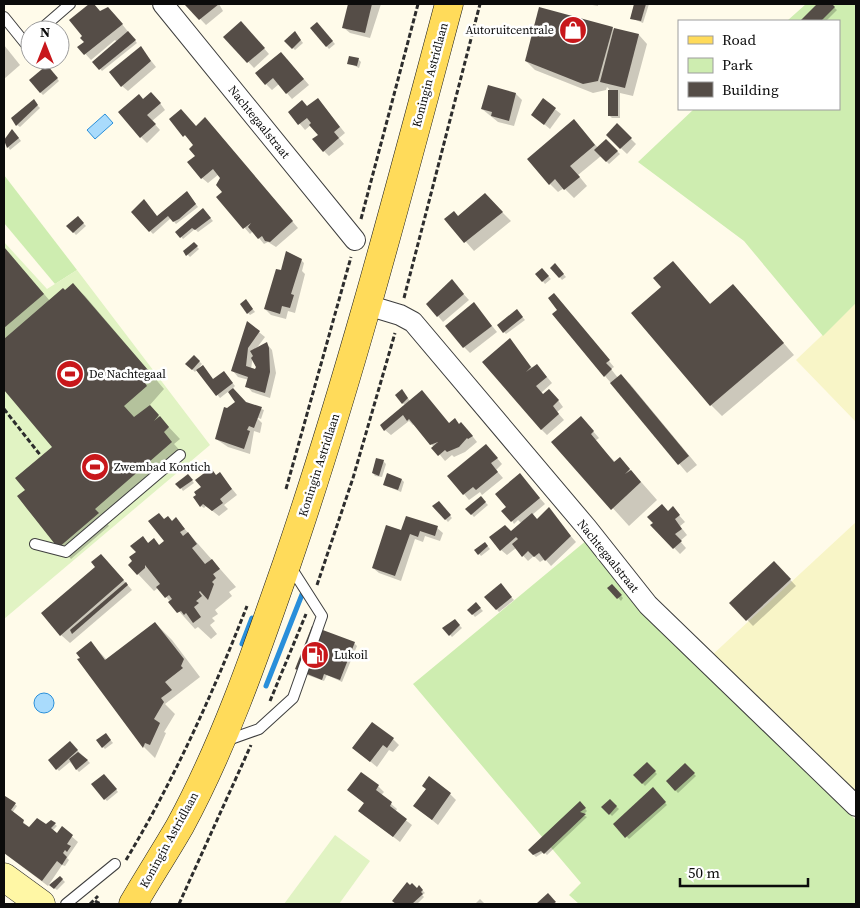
<svg xmlns="http://www.w3.org/2000/svg" width="860" height="908" font-family="'Source Serif 4',serif">
<rect width="100%" height="100%" fill="#fffbea"/>
<g fill="#f8f5c7">
<path d="M856,303V422L796,360Z"/>
<path d="M856,522V797L710,657Z"/>
</g>
<g fill="#ceedb0">
<path d="M806,4H856V303L823,336L744,241L638,162L694,109H839V21H787Z"/>
<path d="M4,175L77,270L55,284L4,223Z"/>
<path d="M587,540L665,634L856,820V904H579L569,895L581,883L413,684Z"/>
</g>
<g fill="#e1f3c3">
<path d="M4,242L47,289L77,270L210,445L4,619Z"/>
<path d="M335,835L370,861L339,904H284Z"/>
</g>
<g fill="#a9dbfc" stroke="#298fda">
<path d="M105,114L113,123L95,139L87,130Z"/>
<circle cx="44" cy="703" r="10"/>
</g>
<g fill="#0003" fill-rule="evenodd">
<path d="M91,4L100,12L114,14L137,43L102,71L94,62L117,42L115,40L91,60L79,47L85,43L84,37L71,20Z"/>
<path d="M188,4H219L223,11L206,25L187,5Z"/>
<path d="M350,4H381L370,38L350,33L344,28Z"/>
<path d="M587,4H598V6Z"/>
<path d="M635,4H649L643,23L631,18Z"/>
<path d="M819,4H830L837,10L826,21H801Z"/>
<path d="M317,24L335,44L329,49L311,28Z"/>
<path d="M612,28L615,31L639,35L647,44L633,96L620,93V118H612L609,115V89L607,87L606,90L593,93L535,70L526,61Z"/>
<path d="M247,29L269,54L254,68L225,37Z"/>
<path d="M297,35L303,43L295,50L286,41Z"/>
<path d="M4,45L20,65L4,79Z"/>
<path d="M141,48L156,67L128,91L122,86Z"/>
<path d="M287,59L309,85L292,99L279,84L272,90L266,84Z"/>
<path d="M358,59L361,62L359,68L349,63Z"/>
<path d="M50,69L59,81L43,95L40,92Z"/>
<path d="M489,87L516,94L522,100L514,126L498,122L482,109Z"/>
<path d="M157,99L165,110L152,121L160,130L147,143L141,137L143,100Z"/>
<path d="M318,99L345,133L339,138L344,144L329,156L324,151L319,135L312,124L305,130L290,112L308,107Z"/>
<path d="M543,100L561,114L550,129L533,115Z"/>
<path d="M36,104L40,108L20,127L17,125Z"/>
<path d="M211,125L298,228L276,247L268,242L264,244L253,231L250,234L218,197L224,192L222,178L219,174L208,183L202,178L195,145L179,130Z"/>
<path d="M617,125L636,144L627,154L607,135Z"/>
<path d="M582,129L598,148L606,140L620,154L609,164L601,156L578,175L587,186L574,198L564,188L558,192L550,184Z"/>
<path d="M15,133L21,141L10,150L4,141Z"/>
<path d="M187,192L198,207L176,224L171,218L153,234L132,212L158,217Z"/>
<path d="M485,195L511,221L474,251L446,219L458,217Z"/>
<path d="M203,210L213,221L198,232L195,229L183,239L177,232Z"/>
<path d="M78,218L86,226L76,235L68,226Z"/>
<path d="M194,244L199,249L190,257L185,252Z"/>
<path d="M4,247L50,301L73,285L85,296L164,389L149,406L180,439L174,444L183,454L105,521L109,526L71,559L27,509L18,496L26,490L54,447L4,389Z"/>
<path d="M301,260L304,263L302,271L305,274L295,313L288,311L286,319L271,315L265,309L282,271Z"/>
<path d="M673,262L710,304L733,285L794,355L722,416L711,405L663,288Z"/>
<path d="M555,265L566,277L562,280L552,268Z"/>
<path d="M542,270L551,279L545,284L537,274Z"/>
<path d="M457,287L469,300L443,322L438,316Z"/>
<path d="M559,301L614,367L611,369L618,378L621,375L630,384L697,465L687,473L605,376L559,310Z"/>
<path d="M248,303L255,312L250,315L248,313Z"/>
<path d="M479,310L497,332L470,353L464,347Z"/>
<path d="M517,311L525,320L506,334L504,332Z"/>
<path d="M248,323L265,337L256,349L267,344L272,350L276,373L270,398L252,392L247,386L249,380L238,377L233,371ZM253,356L257,371L251,369Z"/>
<path d="M510,340L533,369L542,371L552,383L541,393L543,396H555L563,407L557,412L564,420L547,435L541,429Z"/>
<path d="M194,356L202,364L195,372L187,364Z"/>
<path d="M198,371L213,381L226,375L235,386L232,389L246,403L264,410L261,419L256,417L262,423L260,433L254,431L250,454L228,447L216,439L236,402L229,391L220,398Z"/>
<path d="M404,393L410,401L450,424L467,429L477,442L465,452L454,457L452,455L445,461L415,424L413,425L409,421L391,435L385,430L405,406L397,395Z"/>
<path d="M586,423L599,438L595,441L615,462L620,458L657,500L629,526L553,442Z"/>
<path d="M491,451L502,464L496,470L503,478L482,495L480,492L469,500L464,494Z"/>
<path d="M383,461L386,464L382,477L375,476L373,473Z"/>
<path d="M220,474L237,495L224,505L228,509L219,516L206,506L204,508L201,506Z"/>
<path d="M190,478L194,483L183,491L181,488Z"/>
<path d="M402,480L404,482L401,492L384,485Z"/>
<path d="M525,481L545,504L532,515L537,521L554,517L576,542L551,566L545,559L540,562L534,556L528,561L516,548L507,555L501,550L511,533L522,524L518,520L514,524L505,509Z"/>
<path d="M481,498L488,505L474,517L467,509Z"/>
<path d="M441,505L452,518L448,522L434,506Z"/>
<path d="M668,512L678,514L685,522L680,526L687,535L680,541L686,548L680,554L652,525Z"/>
<path d="M176,519L236,587L229,592L232,596L215,610L218,614L212,618L215,621L210,625L217,634L211,639L198,627L195,629L158,588L154,591L138,574L137,553L143,538L149,544L154,540L160,546L166,542L165,520L172,522Z"/>
<path d="M437,528L443,533L440,541L425,536L423,542L415,539L401,581L379,573L373,568L402,532Z"/>
<path d="M485,543L490,549L481,556L476,550Z"/>
<path d="M105,559L132,590L70,643L61,635Z"/>
<path d="M774,562L796,586L753,626L731,603Z"/>
<path d="M500,585L514,600L499,612L486,597Z"/>
<path d="M612,586L623,598L621,601L609,588Z"/>
<path d="M476,604L483,611L475,617L469,610Z"/>
<path d="M455,621L462,628L452,637L444,628Z"/>
<path d="M155,623L172,640L200,677L165,704L175,714L164,732L166,733L155,758L144,747L122,715L91,643L107,660Z"/>
<path d="M354,643L357,646L342,682L327,675L324,681L299,672Z"/>
<path d="M108,737L113,743L105,749L103,747Z"/>
<path d="M393,739L399,745L393,752L389,750L377,767L354,748Z"/>
<path d="M70,743L90,763L79,772L70,762L59,771L57,769Z"/>
<path d="M647,763L657,774L645,786L635,775Z"/>
<path d="M685,765L696,776L678,793L668,782Z"/>
<path d="M107,778L118,792L107,801L105,799Z"/>
<path d="M378,786L384,792L381,795L397,809L395,812L412,825L400,842L360,811L365,804L349,790Z"/>
<path d="M653,789L667,805L629,839L615,824Z"/>
<path d="M450,794L456,800L438,825L415,806Z"/>
<path d="M6,797L17,806L12,813L30,828L46,826L51,821L57,826L52,831L57,835L62,828L78,842L67,858L69,860L65,866L62,865L48,886L4,853Z"/>
<path d="M610,801L619,809L612,816L603,807Z"/>
<path d="M580,803L587,811L583,815L587,817L547,855L544,852L536,857L529,850Z"/>
<path d="M60,877L65,882L57,890L53,887Z"/>
<path d="M419,887L425,893L422,895L424,897L417,904H398L394,901Z"/>
<path d="M480,899L485,904H475Z"/>
</g>
<g fill="none" stroke-linecap="round" stroke-linejoin="round">
<g stroke="#298fda" stroke-width="5">
<path d="M242,644L252,618"/>
<path d="M266,686L303,592"/>
</g>
</g>
<g fill="#554d47">
<path d="M89,4H94L100,11L108,7L123,24L84,55L77,47L84,42L80,38L82,36L69,20Z"/>
<path d="M186,4H219L199,20L185,5Z"/>
<path d="M348,4H372L365,33L342,28Z"/>
<path d="M634,4H646L641,21L630,19Z"/>
<path d="M817,4H832L835,7L821,21H800Z"/>
<path d="M539,7L613,27L598,81L583,84L525,61Z"/>
<path d="M241,21L265,48L247,63L223,37Z"/>
<path d="M317,22L333,41L326,47L310,28Z"/>
<path d="M614,28L639,34L625,88L600,82Z"/>
<path d="M128,31L136,40L99,70L92,62Z"/>
<path d="M295,31L301,40L292,49L284,41Z"/>
<path d="M141,46L151,61L121,87L109,72Z"/>
<path d="M281,52L304,79L286,94L273,78L265,85L255,73Z"/>
<path d="M349,56L359,58L357,66L347,64Z"/>
<path d="M47,65L58,78L40,93L29,80Z"/>
<path d="M488,85L516,93L509,121L491,116L492,112L481,109Z"/>
<rect x="608" y="90" width="10" height="26"/>
<path d="M151,92L161,103L147,115L156,124L140,138L118,112L139,94L143,99Z"/>
<path d="M318,98L340,127L334,132L339,138L323,152L312,139L318,135L309,125L311,123L307,118L298,125L288,112L302,100L307,106Z"/>
<path d="M543,98L556,108L544,125L531,115Z"/>
<path d="M34,99L38,105L16,126L11,118Z"/>
<path d="M181,109L196,126L205,117L293,221L270,242L265,241L262,236L258,239L248,227L251,223L243,229L216,197L222,192L216,185L220,178L213,169L201,179L187,162L195,156L189,149L193,145L185,135L183,137L169,119Z"/>
<path d="M574,119L595,145L570,166L580,177L564,190L555,179L549,185L527,159Z"/>
<path d="M617,123L632,138L620,149L606,135Z"/>
<path d="M12,129L19,138L7,148L4,140Z"/>
<path d="M606,139L618,151L606,162L594,150Z"/>
<path d="M187,191L196,204L179,219L173,222L168,216L149,232L131,212L144,199L157,216Z"/>
<path d="M485,193L503,212L464,243L444,219L454,211L458,216Z"/>
<path d="M203,208L211,218L195,230L192,228L180,238L175,232Z"/>
<path d="M78,216L84,223L73,233L66,226Z"/>
<path d="M194,242L198,246L186,256L183,251Z"/>
<path d="M4,247L44,294L4,328Z"/>
<path d="M286,251L302,259L291,294L294,295L290,308L282,306L280,314L264,309L276,269L281,270Z"/>
<path d="M673,261L710,304L733,284L784,343L710,406L631,313L661,287L653,278Z"/>
<path d="M555,263L564,274L559,278L550,268Z"/>
<path d="M542,268L549,276L542,282L535,274Z"/>
<path d="M452,279L464,294L437,317L426,304Z"/>
<path d="M73,283L154,377L145,383L147,386L124,406L134,417L150,405L159,415L154,421L160,416L169,427L164,432L172,442L95,509L99,513L58,548L17,496L25,490L15,478L52,447L4,390V339L63,288L65,290Z"/>
<path d="M554,293L610,360L606,363L612,369L604,377L552,314L557,310L548,298Z"/>
<path d="M246,299L253,309L247,314L240,304Z"/>
<path d="M474,302L492,326L463,348L445,326Z"/>
<path d="M517,309L523,317L503,333L497,325Z"/>
<path d="M247,321L260,331L248,348L246,366L255,369L256,367L251,358L253,356L250,351L267,342L269,348L270,372L265,393L245,387L248,377L231,371Z"/>
<path d="M510,338L531,367L526,372L537,364L547,377L536,386L543,394L549,389L559,400L553,406L559,414L541,430L482,362Z"/>
<path d="M194,355L200,361L192,370L185,364Z"/>
<path d="M203,365L213,379L224,371L233,383L216,396L196,370Z"/>
<path d="M621,374L689,456L678,465L610,383Z"/>
<path d="M233,388L246,402L262,407L254,428L249,426L247,430L250,431L244,449L215,439L224,407L227,408L235,402L228,392Z"/>
<path d="M402,389L408,398L402,404L395,395Z"/>
<path d="M422,390L449,423L455,418L459,424L461,422L473,436L468,439L467,438L459,447L447,452L445,450L438,456L431,448L438,442L430,445L409,419L407,421L403,415L384,431L380,425Z"/>
<path d="M581,416L594,431L591,434L614,462L620,457L630,469L625,474L631,470L641,482L611,510L551,442Z"/>
<path d="M486,444L498,458L491,463L498,472L476,490L473,487L463,495L447,476Z"/>
<path d="M376,458L384,460L379,476L372,473Z"/>
<path d="M211,468L216,475L220,472L232,489L220,499L223,503L212,511L203,504L200,507L193,497L196,495L194,492L201,487L195,480Z"/>
<path d="M387,473L402,479L398,490L383,485Z"/>
<path d="M520,473L540,498L511,522L501,511L506,507L495,494Z"/>
<path d="M188,474L193,480L180,489L175,484Z"/>
<path d="M481,496L486,502L471,515L465,509Z"/>
<path d="M439,501L451,515L445,520L432,506Z"/>
<path d="M662,504L668,511L673,506L680,515L675,519L682,529L675,534L682,541L673,549L650,525L653,523L647,517Z"/>
<path d="M549,507L571,536L545,561L539,553L534,557L528,551L522,557L512,544L518,539L516,537L500,551L489,537L505,525L511,531L532,513L537,519Z"/>
<path d="M159,513L164,519L168,516L172,521L176,517L185,529L180,532L183,536L188,532L197,544L192,548L205,564L212,559L220,569L213,574L216,578L212,582L214,584L208,600L200,591L199,592L202,596L196,601L199,603L194,607L201,617L193,623L186,613L184,615L181,611L177,613L168,602L172,599L169,595L165,598L156,587L160,584L145,565V568L137,575L128,565L132,561L129,557L136,552L130,546L143,536L148,543L154,538L159,545L164,541L148,521Z"/>
<path d="M406,516L438,526L435,536L420,531L418,537L410,534L395,576L372,568L386,525L401,530Z"/>
<path d="M485,542L488,546L478,555L474,550Z"/>
<path d="M101,554L124,580L60,636L41,613L95,567L91,562Z"/>
<path d="M774,561L791,579L746,621L729,603Z"/>
<path d="M126,582L128,585L72,634L70,630Z"/>
<path d="M501,583L512,597L496,610L484,597Z"/>
<path d="M612,584L622,595L617,599L607,588Z"/>
<path d="M476,602L481,608L472,615L467,610Z"/>
<path d="M455,619L460,625L449,636L442,628Z"/>
<path d="M155,622L184,659L181,666L183,668L165,682L172,690L161,698L164,702L154,719L160,723L150,745L145,743L143,748L77,659L80,658L76,653L91,641L105,660Z"/>
<path d="M312,626L355,642L340,680L324,674L322,680L295,669Z"/>
<path d="M372,722L394,738L387,748L383,745L370,762L352,748Z"/>
<path d="M106,733L111,740L102,748L96,740Z"/>
<path d="M70,741L78,750L56,770L48,760Z"/>
<path d="M78,752L88,760L76,770L69,759Z"/>
<path d="M647,762L656,771L642,784L633,775Z"/>
<path d="M685,763L695,773L675,791L666,781Z"/>
<path d="M361,772L379,785L376,790L392,802L390,806L407,819L393,837L358,811L364,803L347,790Z"/>
<path d="M104,774L117,789L104,800L91,784Z"/>
<path d="M429,776L451,793L432,820L413,806L426,789L422,786Z"/>
<path d="M653,787L666,802L625,838L613,824Z"/>
<path d="M5,796L16,803L11,810L24,820L23,823L29,827L37,818L46,824L51,820L56,823L51,828L57,833L62,826L73,835L67,844L71,846L67,852L65,850L63,853L67,857L62,865L57,861L42,881L4,853Z"/>
<path d="M610,799L617,806L609,815L601,807Z"/>
<path d="M580,801L586,808L580,812L586,814L544,854L541,851L533,855L528,850Z"/>
<path d="M60,876L63,879L54,889L49,885Z"/>
<path d="M407,882L410,885L412,883L417,888L419,885L423,890L421,892L423,894L412,904H396L392,901Z"/>
<path d="M548,893L556,902L553,904H536Z"/>
</g>
<g fill="none" stroke-linecap="round" stroke-linejoin="round">
<g stroke="#3e3e3e" stroke-width="12">
<g id="lane">
<path d="M4,17L25,43L30,38"/>
<path d="M40,30L70,4"/>
<path d="M35,544L66,552L180,455"/>
<path d="M225,741L259,729L293,698L322,616L290,566"/>
<path d="M66,904L115,864"/>
</g>
</g>
<g stroke="#3e3e3e" stroke-width="22">
<g id="street">
<path d="M163,4L355,240"/>
<path d="M367,305L400,315L413,322L587,528L648,605L856,806"/>
</g>
</g>
<g stroke="#2d2d2d" stroke-width="29">
<path id="secondary" d="M4,877L41,904"/>
</g>
<g stroke="#1c1c1c" stroke-width="29">
<path id="primary" d="M133,904C148,878 165,852 180,826C225,743 256,652 287,563C350,379 399,191 449,4"/>
</g>
<g stroke="#2d2d2d" stroke-width="3" stroke-dasharray="5 2.5" stroke-linecap="butt">
<path d="M361,219L418,4"/>
<path d="M404,298L480,4"/>
<path d="M4,409L41,456"/>
<path d="M286,489L351,257"/>
<path d="M317,585L353,478L395,333"/>
<path d="M270,701L306,614"/>
<path d="M126,860C174,780 213,693 247,606"/>
<path d="M95,901L101,904"/>
<path d="M90,904L98,896"/>
<path d="M179,904L251,745"/>
</g>
<use href="#lane" stroke="#fff" stroke-width="10"/>
<use href="#street" stroke="#fff" stroke-width="20"/>
<use href="#secondary" stroke="#fff7a5" stroke-width="28"/>
<use href="#primary" stroke="#ffdb5a" stroke-width="28"/>
</g>
<defs>
<g id="shop-disc" transform="scale(1.4375)"><circle r="9.5" fill="#c8171b" stroke="#fff"/><path d="M-5-2.5h2.3a2.7 3.5 0 0 1 5.4 0H5L5.5 6h-11ZM-1.5-2.5h3a1.5 2.3 0 0 0-3 0Z" fill="#fff"/></g>
<g id="stadium-disc" transform="scale(1.4375)"><circle r="9.5" fill="#c8171b" stroke="#fff"/><path d="M0-5a6.5 5 0 1 0 0 10a6.5 5 0 1 0 0-10ZM-3.5-1.8h7v3.6h-7Z" fill="#fff"/></g>
<g id="fuel-disc" transform="scale(1.4375)"><circle r="9.5" fill="#c8171b" stroke="#fff"/><path d="M-5.5-6h7V0h2V4h1.3V-2.5L3-4.5l.8-.8L6-3V5H2.5V1h-1V6h-7ZM-4.2-4.7v3.2H.2V-4.7Z" fill="#fff"/></g>
</defs>
<g fill-rule="evenodd">
<use href="#shop-disc" x="573" y="30"/>
<use href="#stadium-disc" x="70" y="374"/>
<use href="#stadium-disc" x="95" y="467"/>
<use href="#fuel-disc" x="315" y="655"/>
</g>
<g text-anchor="middle" stroke-width="5" stroke-linejoin="round" paint-order="stroke">
<g font-size="12" fill="#0b0b0b" stroke="#fff" text-anchor="start">
<text x="554" y="34" text-anchor="end">Autoruitcentrale</text>
<text x="89" y="378">De Nachtegaal</text>
<text x="114" y="471">Zwembad Kontich</text>
<text x="334" y="659">Lukoil</text>
</g>
<g font-size="12" fill="#0b0b0b" stroke="#fff">
<text transform="translate(430 75) rotate(-75)" y="4">Koningin Astridlaan</text>
<text transform="translate(259 122) rotate(51)" y="4">Nachtegaalstraat</text>
<text transform="translate(319 465) rotate(-72)" y="4">Koningin Astridlaan</text>
<text transform="translate(608 556) rotate(51)" y="4">Nachtegaalstraat</text>
<text transform="translate(169 840) rotate(-61)" y="4">Koningin Astridlaan</text>
</g>
</g>
<rect width="860" height="908" fill="none" stroke="#0b0b0b" stroke-width="10"/>
<rect x="678" y="20" width="162" height="90" fill="#ffffff" stroke="#9d9d9d"/>
<rect x="688" y="36" width="25" height="8" fill="#ffdb5a" stroke="#9d9d9d"/>
<text x="722" y="45" font-size="15" fill="#0b0b0b">Road</text>
<rect x="688" y="58" width="25" height="15" fill="#ceedb0" stroke="#9d9d9d"/>
<text x="722" y="70" font-size="15" fill="#0b0b0b">Park</text>
<rect x="688" y="82" width="25" height="15" fill="#554d47" stroke="#9d9d9d"/>
<text x="722" y="95" font-size="15" fill="#0b0b0b">Building</text>
<g transform="translate(45 45)"><circle r="24" fill="#ffffff" stroke="#9d9d9d"/>
<path d="M0-4L9 19L0 12L-9 19Z" fill="#c8171b"/>
<text y="-8" font-size="14" font-weight="bold" text-anchor="middle" fill="#0b0b0b">N</text>
</g>
<path d="M680 878v8h128v-8" fill="none" stroke="#0b0b0b" stroke-width="2.5"/>
<text x="688" y="878" font-size="15" fill="#0b0b0b" stroke="#ffffff" stroke-width="4" paint-order="stroke">50 m</text>
</svg>
